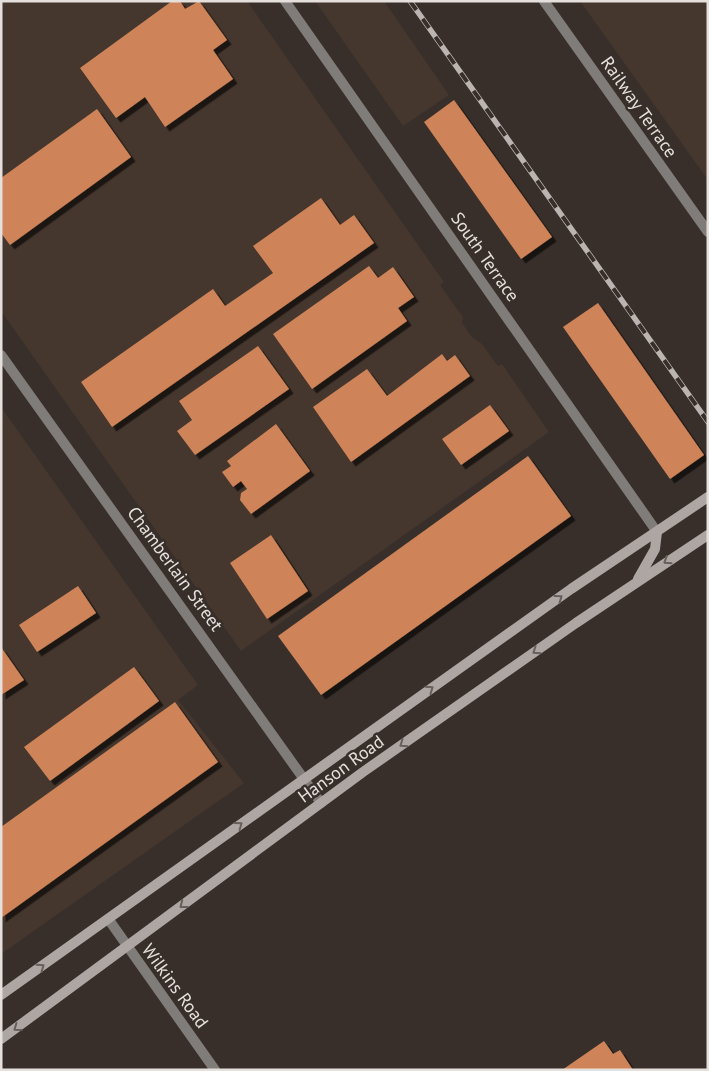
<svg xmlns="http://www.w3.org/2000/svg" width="709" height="1071" font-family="'PT Sans',sans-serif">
<defs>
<filter id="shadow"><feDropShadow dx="4.5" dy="4.5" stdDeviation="0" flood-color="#0009"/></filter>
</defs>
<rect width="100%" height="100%" fill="#382f2b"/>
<g fill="#45362e">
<path d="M1,1H247L444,282L440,285L463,317L462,323L472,337L482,344L498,366L502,364L549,432L241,651L1,311Z"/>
<path d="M315,1H384L449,95L403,126Z"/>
<path d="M580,1H708V180Z"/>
<path d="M1,407L198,685L178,700L244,783L1,954Z"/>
</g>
<g fill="#ce8458" filter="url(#shadow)">
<path d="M172,1H180L185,9L199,1L227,40L213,50L233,79L165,127L145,97L116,118L80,68Z"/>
<path d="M454,100L552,237L521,259L424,122Z"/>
<path d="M97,109L131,157L10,245L1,233V178Z"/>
<path d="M321,198L340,225L354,215L374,243L112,427L81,382L213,289L225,306L273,273L253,246Z"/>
<path d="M369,266L378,278L393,267L414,297L398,308L407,321L312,389L273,334Z"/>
<path d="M598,303L704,455L670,479L563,327Z"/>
<path d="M258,346L289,389L195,455L177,431L192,420L179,401Z"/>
<path d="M442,354L447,361L455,355L470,376L351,462L313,407L367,369L387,396Z"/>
<path d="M490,405L509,431L461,465L442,439Z"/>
<path d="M276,424L310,471L251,514L240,500L241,493L247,489L241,481L233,487L222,472L231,466L227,461Z"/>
<path d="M528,456L571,516L321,695L278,636Z"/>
<path d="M271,535L308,591L267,619L230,563Z"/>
<path d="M78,586L96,613L37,652L19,625Z"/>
<path d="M1,647L24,680L1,695Z"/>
<path d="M134,667L159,701L50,781L24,747Z"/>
<path d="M175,702L218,762L1,918V827Z"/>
<path d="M604,1041L613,1054L620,1050L633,1070H562Z"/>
</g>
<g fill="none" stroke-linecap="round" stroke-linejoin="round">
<g stroke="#807c79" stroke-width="10">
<path d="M285,1L657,532"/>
<path d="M544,1L708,232"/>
<path d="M1,355L321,803"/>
</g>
<path stroke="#807c79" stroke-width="10" d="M109,920L215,1070"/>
<g stroke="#ada6a2" stroke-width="10">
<path d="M638,579L655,549L657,532"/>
<path d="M1,995L571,589L708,497"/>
<path d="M1,1039L363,772L576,623L708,535"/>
</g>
<g stroke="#bbb4b1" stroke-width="5.5">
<path id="rail" d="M410,1L708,422"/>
</g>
<use href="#rail" stroke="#382f2b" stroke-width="4" stroke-dasharray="11" stroke-linecap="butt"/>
</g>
<defs><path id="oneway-chevron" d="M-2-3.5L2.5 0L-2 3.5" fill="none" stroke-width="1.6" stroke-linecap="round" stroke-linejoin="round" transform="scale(1.25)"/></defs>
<g stroke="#675f5b">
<use href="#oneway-chevron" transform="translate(667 561) rotate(147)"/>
<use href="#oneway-chevron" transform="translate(559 598) rotate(-36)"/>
<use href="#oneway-chevron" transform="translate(536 651) rotate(145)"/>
<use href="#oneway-chevron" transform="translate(430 689) rotate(-35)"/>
<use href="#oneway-chevron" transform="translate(403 744) rotate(145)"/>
<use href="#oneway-chevron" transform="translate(239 825) rotate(-36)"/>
<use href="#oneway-chevron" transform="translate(183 905) rotate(142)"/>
<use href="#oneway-chevron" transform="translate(41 967) rotate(-35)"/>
<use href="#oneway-chevron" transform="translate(17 1028) rotate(144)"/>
</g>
<g text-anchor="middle" stroke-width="5" stroke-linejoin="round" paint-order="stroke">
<g font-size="18" fill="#e6e0dd" stroke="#382f2b">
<text transform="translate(639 107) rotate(55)" y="6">Railway Terrace</text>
<text transform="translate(485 257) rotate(55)" y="6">South Terrace</text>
<text transform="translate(175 569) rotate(54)" y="6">Chamberlain Street</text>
<text transform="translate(341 769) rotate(-36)" y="6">Hanson Road</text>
<text transform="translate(175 986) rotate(54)" y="6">Wilkins Road</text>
</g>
</g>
<rect width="709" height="1071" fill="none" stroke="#e6e0dd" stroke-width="5"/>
</svg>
